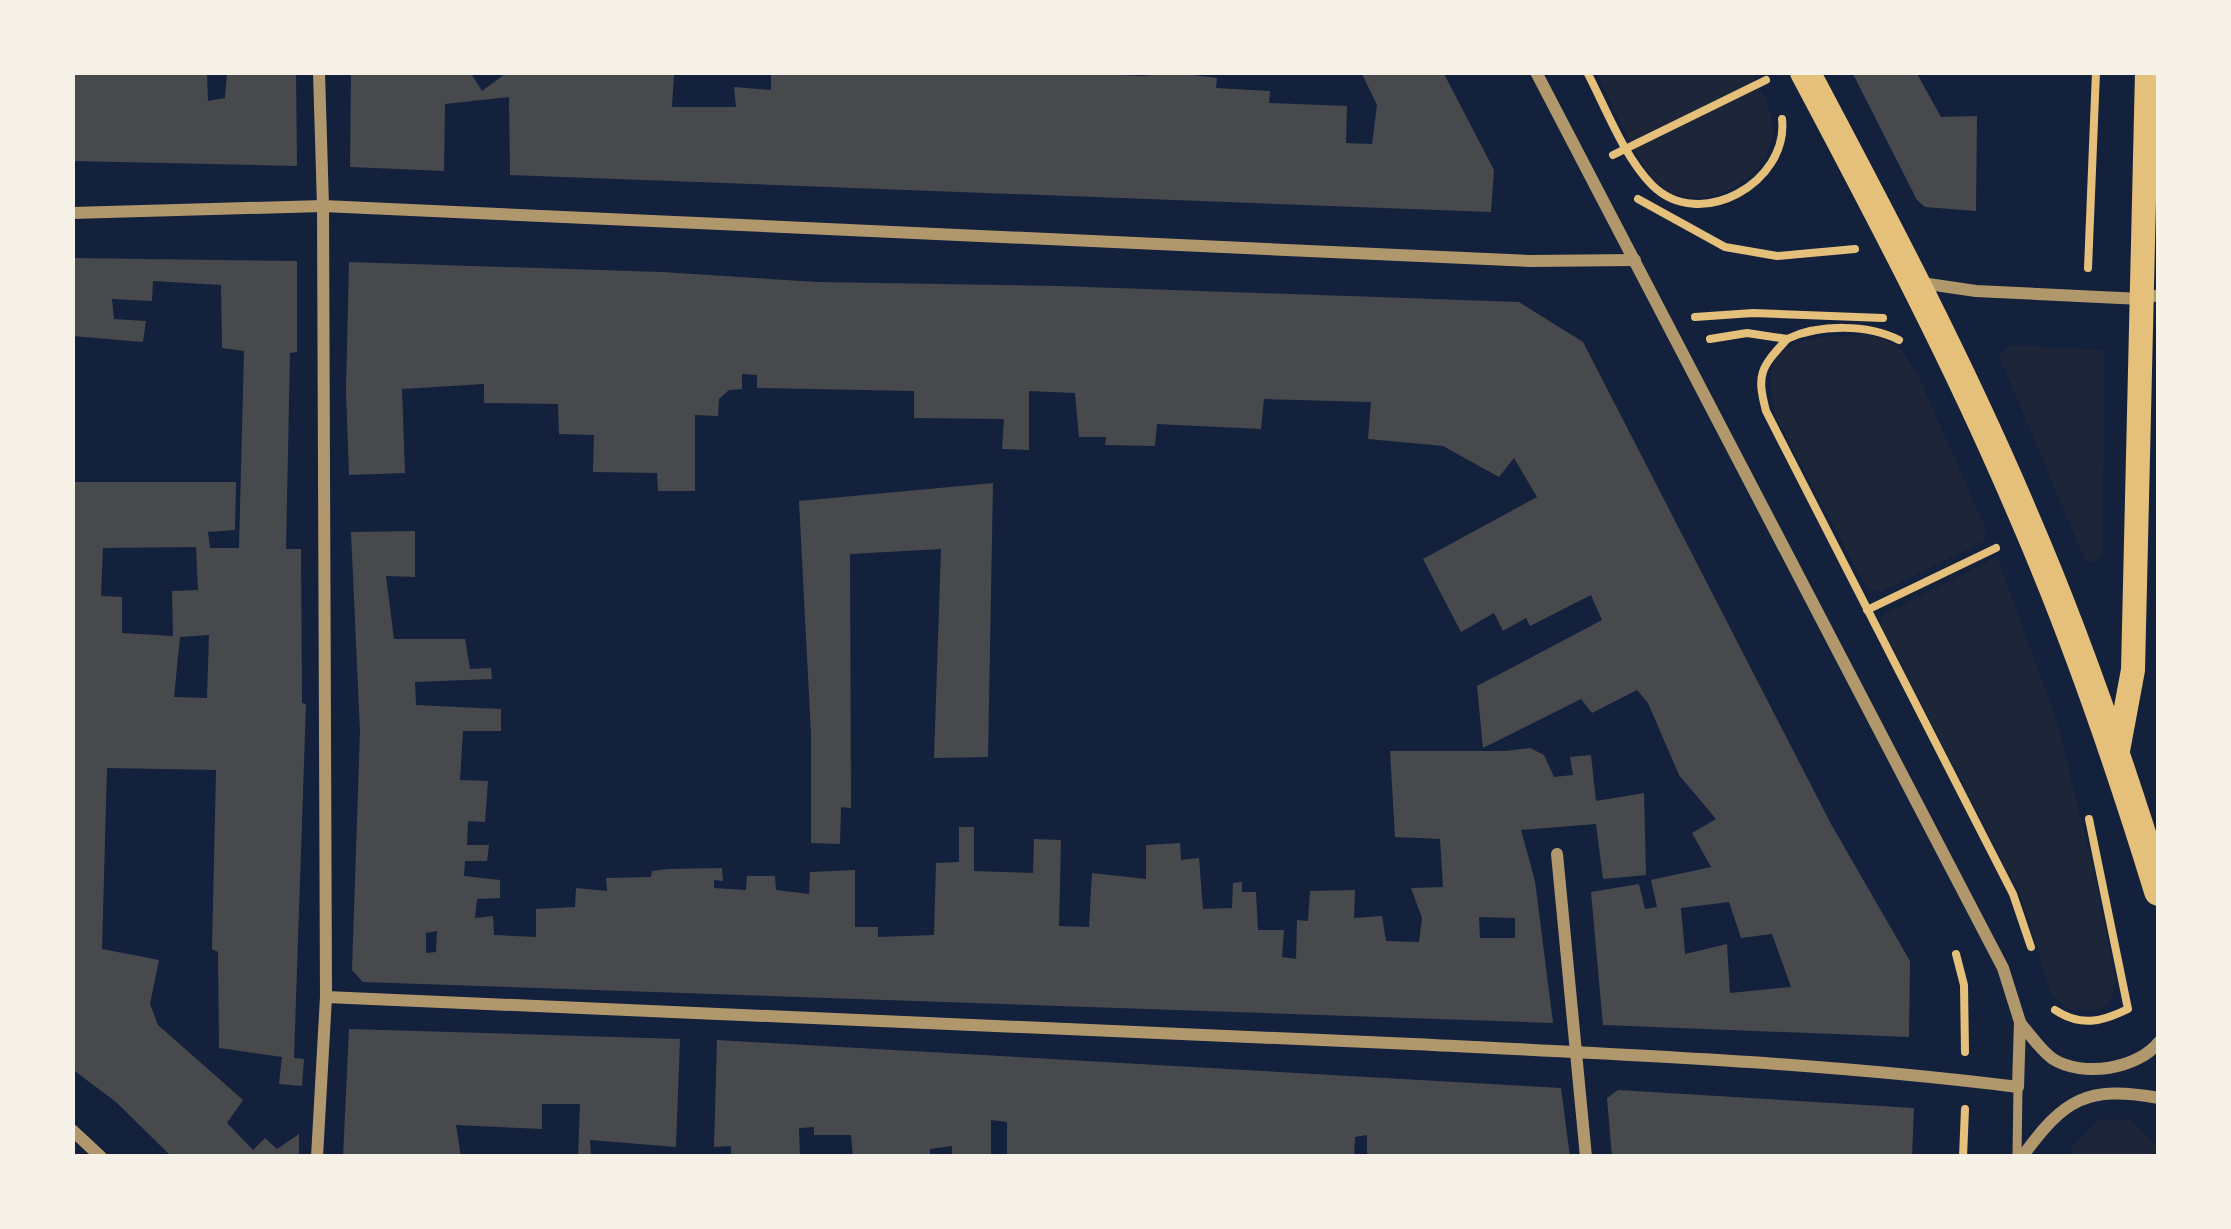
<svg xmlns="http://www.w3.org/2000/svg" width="2231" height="1229" font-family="'DM Sans',sans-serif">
<rect width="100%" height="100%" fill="#14213d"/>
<g fill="#1d2539">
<path d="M1596,72H1752C1761,91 1774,111 1773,133C1769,180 1700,219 1660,185C1634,162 1613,103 1596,72Z"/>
<path d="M1876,334L1902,350L1920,380L1986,529L1985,541L1881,592L1867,589L1777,419C1750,333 1812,337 1876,334Z"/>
<path d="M2009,345L2104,350L2103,553L2092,563L2085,560L1999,356Z"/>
<path d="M1997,557L2057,722L2094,871L2116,984L2111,1000L2100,1010L2068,1009L2051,994L2021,897L1881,625L1883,615Z"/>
<path d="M2130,1119L2158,1148V1157H2071V1147L2099,1120Z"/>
</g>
<g fill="#48494c" fill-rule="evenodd">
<path d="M72,72L207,74L208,101L225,98L227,72H296L297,166L72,161Z"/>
<path d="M351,72H438V75L470,72L482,91L508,72L674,74L672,107H736L734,87L771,90V72H1057L1140,76L1192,72L1193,75L1217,78L1216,88L1270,91L1269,103L1347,106L1346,143L1372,144L1377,105L1361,72H1443L1494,170L1491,212L510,175L509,97L445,104L444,171L350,167Z"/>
<path d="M1852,72H1916L1941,117L1977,116L1976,211L1925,207L1917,200Z"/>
<path d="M72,258L297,261V352L290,353L286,549H301L302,703L306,704L294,1058L304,1059L302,1086L279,1084L282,1057L219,1048L218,952L212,949L216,770L107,768L102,949L159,960L150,1004L158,1025L243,1100L227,1123L253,1150L265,1138L277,1149L299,1134V1157H172L116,1102L72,1069V482H236L235,530L208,532L210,548H239L244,351L222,348L221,285L153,281L152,301L112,299L114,319L146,321L143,342L72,336ZM196,547L198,590L172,591L173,636L122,633V597L101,596L103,548ZM209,635L207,698L174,697L180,637Z"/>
<path d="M349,262L662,272L817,282L1059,286L1519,302L1583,342L1831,824L1910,961L1909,1037L1603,1025L1591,892L1639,884L1645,909L1657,907L1651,880L1711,867L1692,833L1716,819L1679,775L1648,703L1637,690L1592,713L1581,699L1483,748L1477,686L1602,620L1591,595L1530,626L1526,618L1503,631L1494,613L1461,632L1423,559L1537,497L1514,458L1499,477L1443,446L1368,439L1371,402L1264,399L1261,429L1157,424L1155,446L1105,445L1106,437H1079L1075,393L1029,391V450L1002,449L1004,419L914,418V391L757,388V375L742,374V389L729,390L719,399L718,416L695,415V491H658L657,473L593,472L594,435L559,434L558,404L484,403V384L402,389L405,473L349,475L346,390ZM1729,902L1741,938L1772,934L1791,987L1730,993L1727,944L1685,954L1681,908Z"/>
<path d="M993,483L988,757L934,758L941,549L850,554L851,808L841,807L840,844L811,843V734L799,501Z"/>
<path d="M415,531V577L386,576L394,639H465L470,669L491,668L492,679L415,682L416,705L501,709V731H463L460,780L488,781L485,822L468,821L467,845H489L487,861H465L464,876L500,880V898L477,899L475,918L493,916L494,935L536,937V909L575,907L576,888L607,891L606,878L651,877L652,871L668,869L722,868L723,881L714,880V888L746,890L747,876H775L776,890L809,894L810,872L855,870V927H878V937L934,935L936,863L959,862V827H974V871L1033,873L1034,839L1061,840L1059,926L1089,927L1092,873L1146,879V845L1180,843L1181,860L1199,858L1203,909L1232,908L1233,883L1242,882V892H1256L1258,930H1284L1282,957L1296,959L1297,920L1308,921L1310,891L1355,890L1354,918L1382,916L1386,941L1419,942L1422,918L1411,888L1443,887L1440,839L1395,837L1390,751H1505L1530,748L1544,755L1554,777L1573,775L1570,757L1591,755L1596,801L1644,793L1646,875L1603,879L1596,824L1521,830L1535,881L1553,1023L363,982L352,970L360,731L351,532ZM1479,917L1515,918V938H1480ZM437,931L436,952L426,953V933Z"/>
<path d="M349,1029L680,1039L676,1147L590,1140L591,1157H578L580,1104H542V1129L456,1125L461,1157H343Z"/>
<path d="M717,1040L1561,1088L1570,1157H1373L1367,1153V1135L1355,1137L1354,1157H1007V1122L991,1120V1157H952V1146L930,1149V1157H853L851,1135H814V1127L799,1128L800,1157H731V1146L714,1147Z"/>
<path d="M1618,1090L1914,1108L1912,1157H1612L1607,1098Z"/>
</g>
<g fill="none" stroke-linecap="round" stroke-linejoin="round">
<g stroke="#e5c07b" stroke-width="8">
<path d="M1587,72C1606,108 1623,155 1652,185C1700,233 1789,182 1782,119"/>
<path d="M1613,155L1766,80"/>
<path d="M1638,199L1725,247L1777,256L1855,249"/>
<path d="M2088,268L2096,72"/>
<path d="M1695,317L1753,313L1883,318"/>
<path d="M1710,339L1747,333L1787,339C1761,368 1756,373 1766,411L2013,894L2031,947"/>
<path d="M1787,339C1819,324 1868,324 1899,340"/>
<path d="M1867,610L1996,548"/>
<path d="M1956,954L1964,985L1965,1052"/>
<path d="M2055,1010C2081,1027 2101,1022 2128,1009L2089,819"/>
<path d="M1963,1157L1965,1109"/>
</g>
<path stroke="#b1986c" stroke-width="9" d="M2017,1157L2018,1087"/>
<g stroke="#b1986c" stroke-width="12">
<path d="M72,213L323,206L1530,261L1635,260"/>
<path d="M1921,283L1976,291L2141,299L2159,295"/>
<path d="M1557,854L1586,1157"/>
<path d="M326,997C688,1015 1051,1026 1413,1044C1614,1054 1818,1062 2018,1087L2020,1022L2003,968L1536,72"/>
<path d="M2020,1023C2030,1034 2041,1051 2053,1059C2083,1078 2138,1069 2159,1042"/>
<path d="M72,1130L101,1157"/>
<path d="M317,1157L326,997L323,206L319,72"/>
<path d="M2022,1157C2064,1099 2086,1085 2159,1098"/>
</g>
<path stroke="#e5c07b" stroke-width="24" d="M2117,756L2133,670L2147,72"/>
<path stroke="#e5c07b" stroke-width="30" d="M1805,72C1882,217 1959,363 2023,514C2076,636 2120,764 2159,891"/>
</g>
<rect width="2231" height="1229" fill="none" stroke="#f6f1e7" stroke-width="150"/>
</svg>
